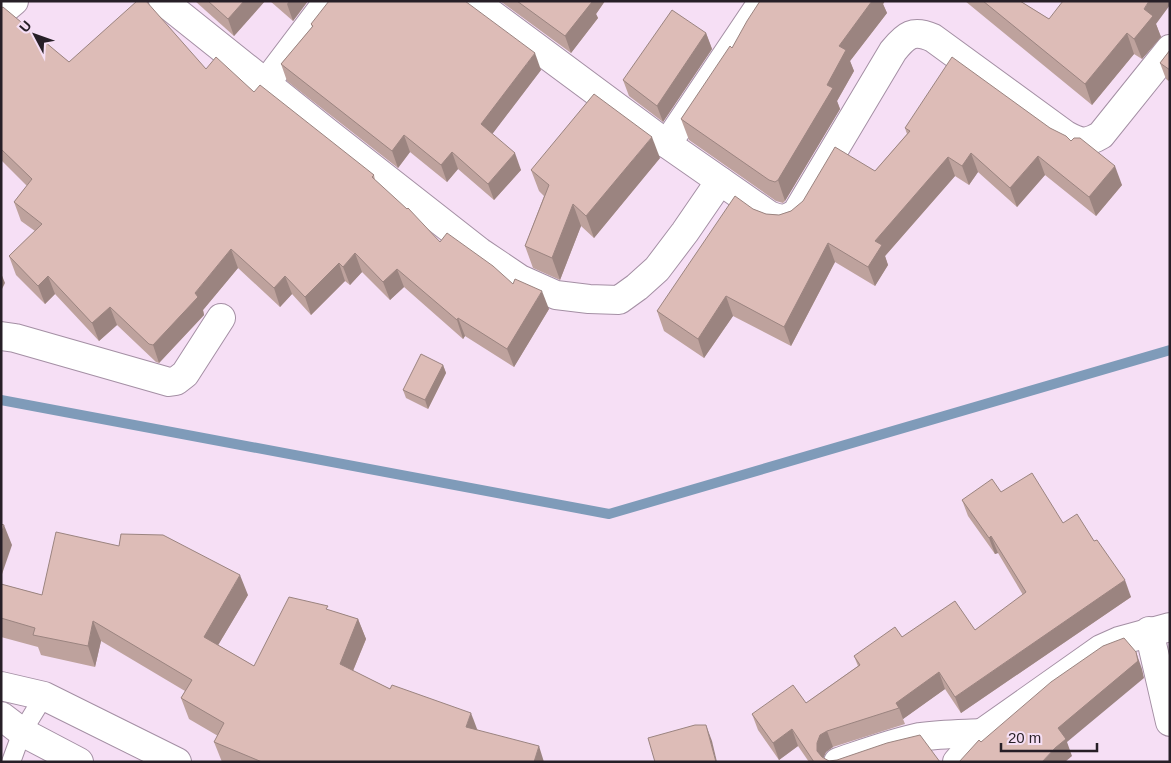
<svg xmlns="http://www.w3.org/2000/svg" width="1171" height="763" font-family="Arial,sans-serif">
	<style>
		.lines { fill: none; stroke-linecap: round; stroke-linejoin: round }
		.stream { stroke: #7f9bb9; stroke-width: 10 }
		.lane-casing { stroke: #a48fa4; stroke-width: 20 }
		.street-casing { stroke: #a48fa4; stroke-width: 30 }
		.primary-casing { stroke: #a48fa4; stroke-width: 30 }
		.lane { stroke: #fff; stroke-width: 18 }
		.street { stroke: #fff; stroke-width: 28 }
		.primary { stroke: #fff; stroke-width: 28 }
		.wall { fill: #bea29d }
		.shaded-wall { fill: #9b8480 }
		.building { fill: #ddbcb7; stroke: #9b8480 }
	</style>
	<rect width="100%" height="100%" fill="#f6dff5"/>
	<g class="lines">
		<!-- stream -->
		<path class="stream" d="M1,400L609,514L1170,350"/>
		<!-- lane casing -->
		<g class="lane-casing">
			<path id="lane" d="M11,762L22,732L44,696"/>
		</g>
		<!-- street casing -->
		<g class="street-casing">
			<g id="street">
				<path d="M163,1L328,133L480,252L520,279L556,295L589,299L619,300L637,287L657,269L685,232L720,181"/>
				<path d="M474,1L660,139L769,215C781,220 787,220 797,212L893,51C906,35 913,29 933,38L1066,135C1081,143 1086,144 1101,135L1170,49"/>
				<path d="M1,12L14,1"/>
				<path d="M266,83L328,1"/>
				<path d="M667,144L763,1"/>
				<path d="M1,336L15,338L169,382L176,381L185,374L221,318"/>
				<path d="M1149,631L1170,722"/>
				<path d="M838,762C865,753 892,743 920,737C940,734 961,734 982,733"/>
				<path d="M957,762L982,733L1101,649L1119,641L1170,627"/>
			</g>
		</g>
		<!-- primary casing -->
		<g class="primary-casing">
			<g id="primary">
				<path d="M1,686L44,696L177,762"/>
				<path d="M1,716L22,732L79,762"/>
			</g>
		</g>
		<!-- lane -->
		<use href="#lane" class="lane"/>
		<!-- street -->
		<use href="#street" class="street"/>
		<!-- primary -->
		<use href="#primary" class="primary"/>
	</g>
	<!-- wall -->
	<g class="wall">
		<path d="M195,1H265L234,36Z"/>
		<path d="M270,1H308L293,21Z"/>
		<path d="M500,1H605L596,14L598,18L571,53Z"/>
		<path d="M760,1H885L883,4L887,13L850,61L854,71L837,101L840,109L785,201L783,203L776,201L689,140L681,119L732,48Z"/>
		<path d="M965,1H1020L1049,19L1156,24L1161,37L1142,59L1134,54L1092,105Z"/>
		<path d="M1,8L69,62L206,69L254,92L374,175L375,180L440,242L513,284L549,309L514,367L465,336L463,339L404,287L390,300L362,272L350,285L345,281L311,315L292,294L280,307L238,268L203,310L204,315L159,363L156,362L117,325L99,341L55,294L45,304L16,275L9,256L35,231L21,221L14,202L27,186L1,160Z"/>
		<path d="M311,24L541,70L492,134L521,170L494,200L458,169L447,182L410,152L398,168L287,81L281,64L312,27Z"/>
		<path d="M706,33L712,49L663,122L629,96L623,80Z"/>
		<path d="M1170,50V82L1166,79L1160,63Z"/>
		<path d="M905,128H1050L1122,185L1096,216L1045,175L1017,207L978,172L969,185L955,176L885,256L888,265L875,286L835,262L791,346L733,316L704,358L664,331L657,311L753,209L766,214L779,215L791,211L875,171L907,134Z"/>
		<path d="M660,158L594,238L581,226L560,280L533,268L525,246L544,196L539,191L531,170Z"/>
		<path d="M443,365L446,373L428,409L406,398L403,390Z"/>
		<path d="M1001,492L1063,523L1094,541L1131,597L961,713L945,689L903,719L905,724L833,747L826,752L823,758L829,761L940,762H809L798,746L779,760L758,730L752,714L806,703L858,666L854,656L902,637L975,630L1023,595L998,553L995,554L968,516L962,500Z"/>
		<path d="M1,584L42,595H248L218,645L254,666L329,610L358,619L366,639L353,671L544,762H222L214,742L218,736L189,719L181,698L185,691L101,641L95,667L41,655L38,647L1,637Z"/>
	</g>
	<!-- shaded-wall -->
	<g class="shaded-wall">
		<path d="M244,1H265L234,36L228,19Z"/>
		<path d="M289,1H308L293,21L287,4Z"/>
		<path d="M590,1H605L596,14L598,18L571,53L565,36Z"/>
		<path d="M872,1H885L883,4L887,13L850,61L854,71L837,101L840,109L785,201L778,180L827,85L839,46Z"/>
		<path d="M1149,1H1170V5L1156,24L1161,37L1142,59L1134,39L1144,9Z"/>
		<path d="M706,33L712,49L663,122L657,106Z"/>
		<path d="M1127,33L1134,54L1092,105L1085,84Z"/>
		<path d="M535,53L541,70L487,141L481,124Z"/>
		<path d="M404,135L410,152L398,168L392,151Z"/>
		<path d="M652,137L660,158L594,238L586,216Z"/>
		<path d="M452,152L458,169L447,182L441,165Z"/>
		<path d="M515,153L521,170L494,200L488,184Z"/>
		<path d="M971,153L978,172L969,185L962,166Z"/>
		<path d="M1038,156L1045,175L1017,207L1010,188Z"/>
		<path d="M948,157L955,176L885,256L888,265L875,286L868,267L875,241Z"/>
		<path d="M1115,166L1122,185L1096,216L1089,197Z"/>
		<path d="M573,204L581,226L560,280L552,258Z"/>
		<path d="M828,243L835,262L791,346L784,327Z"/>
		<path d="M231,249L238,268L203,310L204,315L159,363L153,345Z"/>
		<path d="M355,253L362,272L350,285L343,267Z"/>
		<path d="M339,263L345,281L311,315L305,297Z"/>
		<path d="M397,269L404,287L390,300L383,282Z"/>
		<path d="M1,273L5,283L1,291Z"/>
		<path d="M48,276L55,294L45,304L38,286Z"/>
		<path d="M285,276L292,294L280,307L274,288Z"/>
		<path d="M542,291L549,309L514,367L507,349Z"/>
		<path d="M726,296L733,316L704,358L698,339Z"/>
		<path d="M110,307L117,325L99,341L92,323Z"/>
		<path d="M458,318L465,336L463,339L457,320Z"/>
		<path d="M443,365L446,373L428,409L425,400Z"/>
		<path d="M4,525L12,545L1,577V534Z"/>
		<path d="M991,536L998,553L995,554L989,538Z"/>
		<path d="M240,575L248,595L211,657L204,637Z"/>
		<path d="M1125,580L1131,597L961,713L955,697Z"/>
		<path d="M358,619L366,639L347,685L340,664Z"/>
		<path d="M93,621L101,641L95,667L88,646Z"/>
		<path d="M1136,652L1142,669L1144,678L1067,742L1072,756L1065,762H1042L1055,748L1058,728Z"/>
		<path d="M939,672L945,689L903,719L899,708L896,703Z"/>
		<path d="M471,713L479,734L466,727Z"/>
		<path d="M706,725L712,741L717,762H716Z"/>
		<path d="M792,729L798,746L779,760L773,743Z"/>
		<path d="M827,731L833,747L826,752L823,759L817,751V743L820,735Z"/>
		<path d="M539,746L544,762H534Z"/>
	</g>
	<!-- building -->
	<g class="building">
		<path d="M137,1H146L206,69L216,57L254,92L260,85L374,175L372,177L407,209L408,208L440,242L447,233L493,266L513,284L515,279L542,291L507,349L458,318L457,320L397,269L383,282L355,253L343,267L339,263L305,297L285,276L274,288L231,249L195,293L198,297L153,345L149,344L110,307L92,323L48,276L38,286L9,256L42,224L14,202L32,179L1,149V8L3,7L69,62Z"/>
		<path d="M208,1H244L228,19Z"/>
		<path d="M329,1H465L535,53L481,124L515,153L488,184L452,152L441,165L404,135L392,151L281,64L313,26L311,24Z"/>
		<path d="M517,1H591L592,2L565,36Z"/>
		<path d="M760,1H872L839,46L846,50L827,85L833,88L778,180L775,182L769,180L681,119L730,46L732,48L747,21Z"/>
		<path d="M983,1H1020L1049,19L1063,1H1149L1144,9L1153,16L1134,39L1127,33L1085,84Z"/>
		<path d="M672,10L706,33L657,106L623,80Z"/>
		<path d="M1170,50V70L1160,63Z"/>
		<path d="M952,57L1050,128L1066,136L1071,141L1074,138H1080L1115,166L1089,197L1038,156L1010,188L971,153L962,166L948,157L875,241L882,245L868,267L828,243L784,327L726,296L698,339L657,311L735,196L753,209L766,214L779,215L791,211L803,201L835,147L875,171L910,131L905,128Z"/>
		<path d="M594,94L652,137L586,216L573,204L552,258L525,246L549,185L531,170Z"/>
		<path d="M421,354L443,365L425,400L403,390Z"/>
		<path d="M1032,473L1063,523L1077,514L1094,541L1097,540L1125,580L955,697L939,672L896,703L899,708L827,731L820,735L817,743V751L822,757L829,761L837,760L887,743L920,735L940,762H814L792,729L773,743L752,714L793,685L806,703L860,665L854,656L895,627L902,637L955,601L975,630L1026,592L991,536L989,538L962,500L992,479L1001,492Z"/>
		<path d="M1,524L4,525L1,534Z"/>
		<path d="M56,532L119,546L121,534L163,535L240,575L204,637L254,666L289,597L328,606L326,609L358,619L340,664L390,689L392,685L471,713L466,727L539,746L534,762H262L214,742L224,723L181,698L192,680L93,621L88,646L33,635L35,628L1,618V584L42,595Z"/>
		<path d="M1124,638L1136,652L1138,661L1058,728L1066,739L1055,748L1042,762H959L979,740L981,742L1051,682L1103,646Z"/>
		<path d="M695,725H706L716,762H655L648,738Z"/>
	</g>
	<!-- border -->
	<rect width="1171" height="763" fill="none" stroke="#271f27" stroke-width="5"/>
	<!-- north arrow -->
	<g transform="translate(35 35) rotate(311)" stroke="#f6dff5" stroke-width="4" paint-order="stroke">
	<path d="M0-4L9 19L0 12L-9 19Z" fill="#271f27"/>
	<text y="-8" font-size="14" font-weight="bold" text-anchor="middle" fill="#271f27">U</text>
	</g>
	<!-- scale -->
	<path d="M1001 743v8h96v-8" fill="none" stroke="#271f27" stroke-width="2.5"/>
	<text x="1008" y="743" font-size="15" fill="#271f27" stroke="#f6dff5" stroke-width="4" paint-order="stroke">20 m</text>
</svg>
